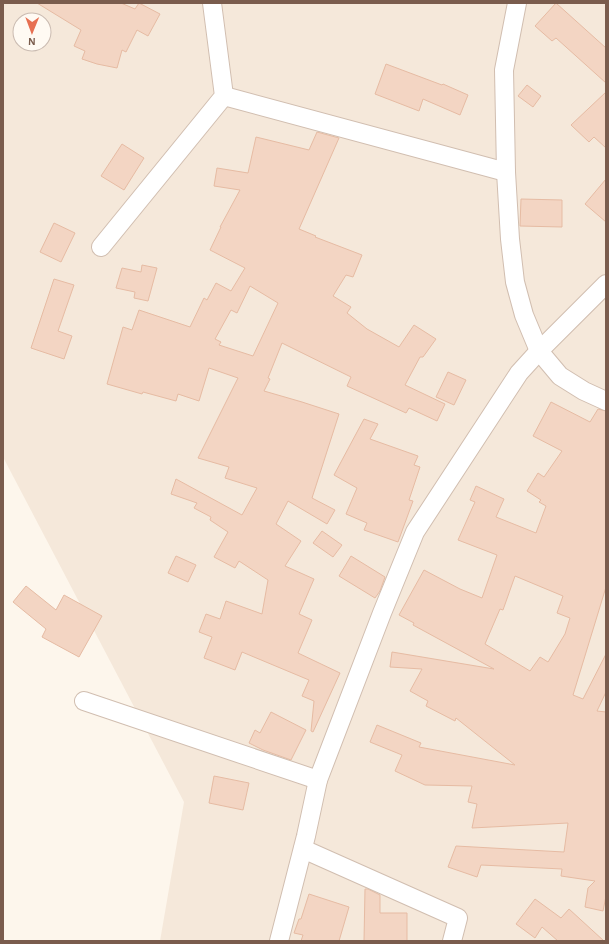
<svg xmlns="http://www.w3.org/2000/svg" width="609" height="944" font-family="'Alegreya Sans',sans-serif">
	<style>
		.residential { fill: #f5e8da; fill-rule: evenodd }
		.building { fill: #f3d5c3; stroke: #e6bba3; fill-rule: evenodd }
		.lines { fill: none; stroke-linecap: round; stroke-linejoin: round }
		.minor-casing { stroke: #d1beb0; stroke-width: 20 }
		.minor { stroke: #fff; stroke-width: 18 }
	</style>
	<rect width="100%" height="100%" fill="#fdf6ec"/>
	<!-- residential -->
	<path class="residential" d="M3,3H606V941H160L184,802L3,457ZM20,20H44V44H20Z"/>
	<!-- building -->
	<g class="building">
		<path d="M37,3H121L135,9L139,3L160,14L148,36L137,30L126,52L122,50L117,68L97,64L82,59L85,51L74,46L81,30Z"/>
		<path d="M556,3L606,48V83L556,38L552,41L535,26Z"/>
		<path d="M386,64L442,85L443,84L468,95L460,115L423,99L419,111L375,94Z"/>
		<path d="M527,85L541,96L533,107L518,96Z"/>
		<path d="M606,92V148L594,137L589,142L571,125Z"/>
		<path d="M317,132L339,138L299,229L316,236L315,237L362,255L353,277L346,275L333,296L351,307L347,313L367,329L399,347L414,325L436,339L423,357H420L405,385L445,404L437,421L409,408L406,413L347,386L351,377L282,343L268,378L270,379L264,391L302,402L339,414L312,498L335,510L327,524L288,501L276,524L301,541L285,566L314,579L299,614L312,620L298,653L340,673L313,732L311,731L314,701L302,696L309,680L242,652L235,670L204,658L212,637L199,632L206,614L220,619L226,601L262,614L268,580L239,561L235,568L214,557L228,532L210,520L211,517L194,508L197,503L171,494L176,479L242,515L257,488L225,478L229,467L198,458L238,378L209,368L199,401L178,394L176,401L143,392L142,394L107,384L123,327L132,330L139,310L190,327L204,298L207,300L216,283L231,291L245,268L210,250L221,227H220L240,190L214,186L217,168L248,173L256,137L309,150ZM250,286L278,303L253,356L219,345L221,342L215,339L231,310L237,313Z"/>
		<path d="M122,144L144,158L124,190L101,176Z"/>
		<path d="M606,179V222L585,204Z"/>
		<path d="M521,199L562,200V227L520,226Z"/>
		<path d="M54,223L75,233L61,262L40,252Z"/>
		<path d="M142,265L157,268L148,301L134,298L135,292L116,288L122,268L141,272Z"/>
		<path d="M54,279L74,285L58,331L72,336L64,359L31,348Z"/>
		<path d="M448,372L466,380L454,405L436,397Z"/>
		<path d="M551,402L590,422L598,409L606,411V587L573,695L583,699L606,654V692L597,711L606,712V896L603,911L585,907L588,888L595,881L561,876L562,869L481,865L477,877L448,867L456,846L564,852L568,823L472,828L477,804L468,802L472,786L425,785L395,771L402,755L370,742L377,725L421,743L419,747L515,765L456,718L455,721L426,706L428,701L410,691L422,669L390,667L392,652L494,669L413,625L414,623L399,615L424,570L460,589L482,598L497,555L458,540L475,502L470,500L476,486L504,499L496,517L536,533L546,506L539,502L541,500L527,491L538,473L544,477L562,451L533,436ZM515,576L563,596L557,613L570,618L565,634L548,662L540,657L530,671L485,644L500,609L503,610Z"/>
		<path d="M364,419L378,424L370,439L418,456L414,465L420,467L409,500L413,501L398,542L364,530L367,523L346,514L357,488L334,475Z"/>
		<path d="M322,531L342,545L333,557L313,543Z"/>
		<path d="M176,556L196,565L188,582L168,573Z"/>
		<path d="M351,556L385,577L380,591L375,598L339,576Z"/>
		<path d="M26,586L56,610L64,595L102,616L79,657L42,637L46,629L13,602Z"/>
		<path d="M271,712L306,730L291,760L263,750L249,743L255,730L260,733Z"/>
		<path d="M214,776L249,783L243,810L209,803Z"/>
		<path d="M365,889H368L380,895V913H407V941H364Z"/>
		<path d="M309,894L349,907L339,941H301L303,935L294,933L299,919H301Z"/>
		<path d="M535,899L561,918L569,909L604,941H558L542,927L535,938L516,924Z"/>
	</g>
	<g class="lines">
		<!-- minor casing -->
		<g class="minor-casing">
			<g id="minor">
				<path d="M517,3L504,70L506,172L510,239L515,282L524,315L539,351L560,376L584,391L606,401"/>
				<path d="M224,96L506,172"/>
				<path d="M101,247L224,96L212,3"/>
				<path d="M84,701L318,780"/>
				<path d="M303,849L458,918L452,941"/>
				<path d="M279,941L306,836L318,780L382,613L415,532L519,373L539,351L606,284"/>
			</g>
		</g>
		<!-- minor -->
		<use href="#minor" class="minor"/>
	</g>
	<!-- border -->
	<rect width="609" height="944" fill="none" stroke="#7a5c4d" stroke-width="8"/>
	<!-- north arrow -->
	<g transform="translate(32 32) rotate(181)"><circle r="19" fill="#fffaf3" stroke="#cabbb1"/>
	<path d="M0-3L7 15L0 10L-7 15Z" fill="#e76f51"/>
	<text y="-6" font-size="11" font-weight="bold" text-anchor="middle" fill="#7a5c4d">N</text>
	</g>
</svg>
